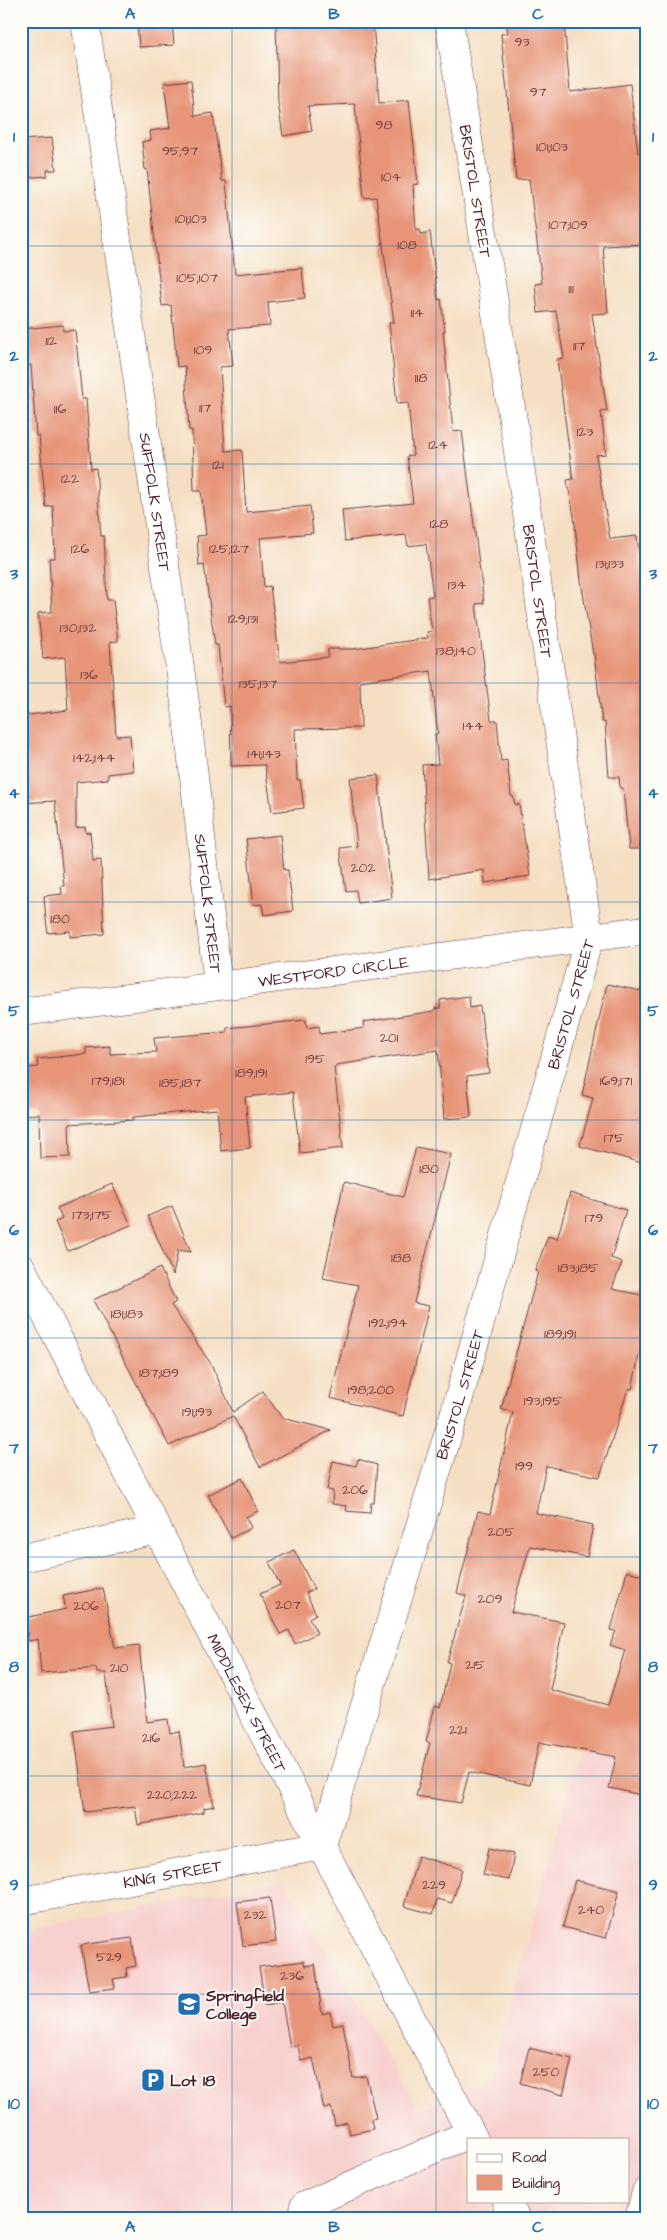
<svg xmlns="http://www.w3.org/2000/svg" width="667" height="2240" font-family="'Architects Daughter',sans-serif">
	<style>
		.built { fill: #f7d0ce; fill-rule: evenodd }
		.building { fill: #e79478 }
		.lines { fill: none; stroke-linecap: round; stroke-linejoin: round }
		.minor-casing { stroke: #643c42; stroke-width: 29 }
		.minor { stroke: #fff; stroke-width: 28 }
		.grid { fill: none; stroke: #1f6fb2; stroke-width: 1; stroke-opacity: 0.55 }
		.labels { text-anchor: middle; stroke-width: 4; stroke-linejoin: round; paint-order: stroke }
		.number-label { font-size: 14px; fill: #713c3e }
		.street-label { font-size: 16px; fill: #4a1f2b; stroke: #fdfcf7 }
		.poi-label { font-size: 16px; font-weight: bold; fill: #4a1f2b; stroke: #fdfcf7; text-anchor: start }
		.neatline { fill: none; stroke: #1f6fb2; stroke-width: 2 }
		.grid-label { font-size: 16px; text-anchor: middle; font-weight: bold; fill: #1f6fb2 }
	</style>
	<rect width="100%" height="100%" fill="#fdfcf7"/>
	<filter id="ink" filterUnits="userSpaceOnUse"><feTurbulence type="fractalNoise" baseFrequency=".02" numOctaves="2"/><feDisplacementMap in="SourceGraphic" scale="10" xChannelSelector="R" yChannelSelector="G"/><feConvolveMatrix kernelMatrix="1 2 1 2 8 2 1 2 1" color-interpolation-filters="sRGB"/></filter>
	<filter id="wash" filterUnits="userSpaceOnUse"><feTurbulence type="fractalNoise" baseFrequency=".0096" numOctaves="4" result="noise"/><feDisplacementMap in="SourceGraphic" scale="20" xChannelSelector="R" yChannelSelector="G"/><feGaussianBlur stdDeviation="1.12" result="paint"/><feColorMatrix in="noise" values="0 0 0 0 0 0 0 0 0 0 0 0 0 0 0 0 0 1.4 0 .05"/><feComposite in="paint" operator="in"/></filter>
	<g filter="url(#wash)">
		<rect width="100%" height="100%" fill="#f5dfc3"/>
		<!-- built -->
		<path class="built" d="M585,1730L646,1743V2219H21V1931L285,1881L419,2110L490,2077ZM468,2139H628V2201H468Z"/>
		<g id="blocks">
			<!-- building -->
			<g class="building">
				<path d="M137,21H172L174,45L139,47Z"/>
				<path d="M276,21H373L379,103L409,100L418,184L413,185L416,229H420L421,234L430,232L438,300L441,299L445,331H443L453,432L462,431L484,603L476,604L491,720H497L501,761L507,760L511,796H513L515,805L519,804L530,876L485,883L484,870L429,879L422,765L438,764L435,734H438L431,671L360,681L361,728L295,729L297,780H300L304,808L272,812L265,765L231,766L230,706L224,707L218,645H215L204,565L199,566L197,536L206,535L201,491H194L192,430H189L185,366L177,367L171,305L162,306L147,169L145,170L142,142L151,140L150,131L170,128L164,83L191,80L195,116L213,113L222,181H226L235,274L302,268L305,298L268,302L270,326L229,329L233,366L220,367L225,451L242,450L246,512L310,506L313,533L260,538L264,587L270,586L280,662L328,657V649H353L428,638L427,632L432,631L427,597L433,596L426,544L408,546L406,535L345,541L342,510L413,503L407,456L413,455L408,403L397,404L389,322H394L376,197L364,198L355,104L308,106L312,131L283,136L278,102Z"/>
				<path d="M506,21H564L570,92L630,84L638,153H643L646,244L603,246L608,313L592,314L607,411L601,412L606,454L596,455L610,539L637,536L646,612V849H629L623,788H620L619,777H609L605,722H602L594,654H593L581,581L574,516L567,480L573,479L557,359L564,358L556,311L538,313L535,284L542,283L529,179L516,180L501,34L508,33Z"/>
				<path d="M52,138L56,170H47V176L21,178V140Z"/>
				<path d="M63,325V331L75,330L82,399H86L91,469L96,468L101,536H104L107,600H113L118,641L110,642L116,736L130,735L133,771L108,774V779L76,782V828L85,827L86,833L90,832L93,861L101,860L104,934L70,937V931L48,933L46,920L44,896L62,894L61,886H64L55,801L21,803V716L68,710L65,657L43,659L38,613L52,612L49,558H55L53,506L46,507L39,436H36L31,365L21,366V329Z"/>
				<path d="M378,775L392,898L358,903L356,890L346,891L340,848L357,846L350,778Z"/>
				<path d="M280,835L284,870H288L293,911L264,915L262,904L254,905L246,839Z"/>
				<path d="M607,984L646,992V1164L580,1146L593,1098L582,1095Z"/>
				<path d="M469,996L470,1008L480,1006L489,1073L467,1076L471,1117L444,1119L438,1050L336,1065V1067H334L343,1148L300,1153L293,1092L245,1097L250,1148L221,1151L217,1109L133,1117V1120L69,1124L70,1157L40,1158L39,1114L21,1115V1069L38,1067L37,1059L86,1054V1048L110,1046V1054L156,1052L154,1038L227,1032V1028L306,1020L307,1028L319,1026L320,1034L364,1028L363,1022L434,1011V1009L440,1008V1000Z"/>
				<path d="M416,1147L451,1154L414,1303L429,1306L403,1416L330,1398L358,1285L323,1278L344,1182L403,1197Z"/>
				<path d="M112,1184L131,1225L68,1251L55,1222L62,1219L57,1208Z"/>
				<path d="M570,1193L626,1210L611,1258L622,1262L612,1289L646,1296V1322L632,1389H628L600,1477L546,1466L536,1513L593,1525L587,1557L530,1546L511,1612L564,1622L550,1690L608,1705L625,1650L610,1645L616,1631L611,1630L627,1571L646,1576V1796L609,1788L616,1757L539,1742L530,1785L469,1772L461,1803L416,1796L430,1743L426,1742L435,1706L440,1708L450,1663L447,1662L466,1596L457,1593L471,1538L478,1511L490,1514L513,1412L501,1409L538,1272L535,1271L548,1236L557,1239Z"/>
				<path d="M172,1206L191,1252L178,1250L173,1275L148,1216Z"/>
				<path d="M160,1268L176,1302L171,1305L211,1364L233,1412L263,1391L282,1418L331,1430L260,1467L233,1416L169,1446L93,1300Z"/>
				<path d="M358,1459L377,1465L374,1503H371L370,1513L346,1511L347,1506L332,1504L333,1491L327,1490L333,1461L356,1466Z"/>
				<path d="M242,1478L258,1511L246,1517L251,1528L231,1538L208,1495Z"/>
				<path d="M294,1550L314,1589L306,1593L316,1614L309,1618L317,1633L295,1644L289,1630L280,1634L260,1594L280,1585L269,1562Z"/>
				<path d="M103,1588L115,1648L139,1645L147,1722L168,1719L170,1733L179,1731L184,1767L206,1763L214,1806L204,1808V1812L138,1825L135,1806L85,1812L74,1731L112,1726L106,1673H97L96,1668L41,1673L38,1639L29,1641L24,1618L66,1609L63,1596Z"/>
				<path d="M489,1848L514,1854L509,1880L483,1875Z"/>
				<path d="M418,1856L462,1869L452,1903L437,1899L433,1914L404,1906Z"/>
				<path d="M575,1880L619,1891L606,1938L563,1927Z"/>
				<path d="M270,1898L276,1942L243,1946L237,1902Z"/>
				<path d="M132,1938L136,1966L126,1968L127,1977L113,1979L115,1988L89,1991L81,1945Z"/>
				<path d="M304,1961L305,1966L315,1964L322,2014L330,2012L333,2026L343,2024L353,2078L366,2076L376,2118L371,2119L373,2129L350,2134L347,2122L335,2125L331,2107L324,2109L313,2058L301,2061L298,2045L290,2047L282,2002L265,2005L259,1967Z"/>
				<path d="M529,2048L572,2059L563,2095L520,2083Z"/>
			</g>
		</g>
	</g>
	<g filter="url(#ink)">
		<use href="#blocks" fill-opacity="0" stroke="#643c42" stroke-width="1"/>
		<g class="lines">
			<!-- minor casing -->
			<g class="minor-casing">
				<g id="minor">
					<path id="s1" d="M85,21L187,716L218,985"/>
					<path id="s2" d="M21,1012L646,930"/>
					<path id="s3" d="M21,1267L474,2139"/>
					<path d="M21,1558L158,1530"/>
					<path id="s4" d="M322,1846L457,1405L589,938L517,445L449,21"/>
					<path id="s5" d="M21,1901L322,1846"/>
					<path d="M506,2201L516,2219"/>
					<path d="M304,2206L471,2133"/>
					<path d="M639,2219L646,2192"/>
				</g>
			</g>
			<!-- minor -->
			<use href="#minor" class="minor"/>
		</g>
	</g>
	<!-- grid -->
	<path class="grid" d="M232,21V2219M436,21V2219M21,246H646M21,464H646M21,683H646M21,902H646M21,1120H646M21,1338H646M21,1557H646M21,1776H646M21,1994H646"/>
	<!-- icons -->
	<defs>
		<g id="university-square" transform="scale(1.25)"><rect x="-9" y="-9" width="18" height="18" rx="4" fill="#1f6fb2" stroke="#fdfcf7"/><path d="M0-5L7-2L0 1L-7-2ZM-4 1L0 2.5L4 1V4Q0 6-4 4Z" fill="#fff"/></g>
		<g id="parking-square" transform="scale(1.25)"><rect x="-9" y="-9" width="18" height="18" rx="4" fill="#1f6fb2" stroke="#fdfcf7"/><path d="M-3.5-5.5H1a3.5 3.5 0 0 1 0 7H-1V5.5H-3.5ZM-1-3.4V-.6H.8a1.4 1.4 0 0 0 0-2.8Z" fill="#fff"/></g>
	</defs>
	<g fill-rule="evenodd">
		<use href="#university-square" x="189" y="2004"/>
		<use href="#parking-square" x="153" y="2080"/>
	</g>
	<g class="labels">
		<!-- number labels -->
		<g class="number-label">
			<text x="522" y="46">93</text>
			<text x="538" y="96">97</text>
			<text x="384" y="129">98</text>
			<text x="552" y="151">101;103</text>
			<text x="180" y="155">95;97</text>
			<text x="391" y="181">104</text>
			<text x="191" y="223">101;103</text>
			<text x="568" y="229">107;109</text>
			<text x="407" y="249">108</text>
			<text x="197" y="282">105;107</text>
			<text x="571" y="293">111</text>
			<text x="417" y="317">114</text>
			<text x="51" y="345">112</text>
			<text x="579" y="350">117</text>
			<text x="203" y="354">109</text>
			<text x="421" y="382">118</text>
			<text x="205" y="412">117</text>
			<text x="60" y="413">116</text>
			<text x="585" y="436">123</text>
			<text x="438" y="449">124</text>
			<text x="218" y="469">121</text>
			<text x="70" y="483">122</text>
			<text x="439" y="528">128</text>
			<text x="80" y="553">126</text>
			<text x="229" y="553">125;127</text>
			<text x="610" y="568">131;133</text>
			<text x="457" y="589">134</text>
			<text x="243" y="623">129;131</text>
			<text x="78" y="632">130;132</text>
			<text x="456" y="655">138;140</text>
			<text x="89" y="679">136</text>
			<text x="258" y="688">135;137</text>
			<text x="473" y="730">144</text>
			<text x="264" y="758">141;143</text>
			<text x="94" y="762">142;144</text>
			<text x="363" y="872">202</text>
			<text x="60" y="923">180</text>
			<text x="389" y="1042">201</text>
			<text x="315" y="1063">195</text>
			<text x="251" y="1077">189;191</text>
			<text x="108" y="1085">179;181</text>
			<text x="616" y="1085">169;171</text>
			<text x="180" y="1087">185;187</text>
			<text x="614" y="1142">175</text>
			<text x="429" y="1173">180</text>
			<text x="92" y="1219">173;175</text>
			<text x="594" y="1222">179</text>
			<text x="401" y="1262">188</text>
			<text x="578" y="1272">183;185</text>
			<text x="127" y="1318">181;183</text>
			<text x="388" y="1327">192;194</text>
			<text x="560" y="1338">189;191</text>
			<text x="159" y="1377">187;189</text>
			<text x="371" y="1394">198;200</text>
			<text x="543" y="1405">193;195</text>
			<text x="197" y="1416">191;193</text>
			<text x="524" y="1470">199</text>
			<text x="355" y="1494">206</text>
			<text x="501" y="1536">205</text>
			<text x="490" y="1603">209</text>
			<text x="288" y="1609">207</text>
			<text x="86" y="1610">206</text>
			<text x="475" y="1669">215</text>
			<text x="119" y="1672">210</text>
			<text x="458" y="1734">221</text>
			<text x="151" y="1742">216</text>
			<text x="172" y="1799">220;222</text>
			<text x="434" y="1889">229</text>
			<text x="591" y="1914">240</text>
			<text x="255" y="1919">232</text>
			<text x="109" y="1961">529</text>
			<text x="292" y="1980">236</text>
			<text x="546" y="2076">250</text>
		</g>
		<!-- street labels -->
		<g class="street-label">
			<text transform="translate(476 191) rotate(81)" y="6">BRISTOL STREET</text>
			<text dy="6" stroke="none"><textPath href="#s1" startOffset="486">SUFFOLK STREET</textPath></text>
			<text transform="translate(538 591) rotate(82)" y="6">BRISTOL STREET</text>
			<text dy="6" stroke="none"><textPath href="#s1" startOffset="891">SUFFOLK STREET</textPath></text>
			<text dy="6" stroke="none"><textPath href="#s2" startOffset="315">WESTFORD CIRCLE</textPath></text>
			<text dy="6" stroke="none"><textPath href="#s4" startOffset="878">BRISTOL STREET</textPath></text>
			<text dy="6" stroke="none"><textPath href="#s4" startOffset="472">BRISTOL STREET</textPath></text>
			<text dy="6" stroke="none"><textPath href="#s3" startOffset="491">MIDDLESEX STREET</textPath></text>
			<text dy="6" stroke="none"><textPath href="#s5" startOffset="154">KING STREET</textPath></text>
		</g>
		<!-- poi labels -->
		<g class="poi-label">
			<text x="206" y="2001">Springfield<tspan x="206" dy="18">College</tspan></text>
			<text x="170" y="2086">Lot 18</text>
		</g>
	</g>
	<!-- margin -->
	<rect width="667" height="2240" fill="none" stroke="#fdfcf7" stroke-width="55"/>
	<!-- legend -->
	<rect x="467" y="2138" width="162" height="65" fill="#fdfcf7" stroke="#b5a4a5"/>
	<rect x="477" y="2154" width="25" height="8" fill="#ffffff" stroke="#b5a4a5"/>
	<text x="512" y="2162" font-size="15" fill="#4a1f2b">Road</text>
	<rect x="477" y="2175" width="25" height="15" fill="#e79478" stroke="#b5a4a5"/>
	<text x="512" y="2188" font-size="15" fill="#4a1f2b">Building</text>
	<rect x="28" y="28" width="612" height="2184" class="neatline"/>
	<g class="grid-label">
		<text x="130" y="19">A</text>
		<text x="334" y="19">B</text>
		<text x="538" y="19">C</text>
		<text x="14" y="142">1</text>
		<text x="653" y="142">1</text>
		<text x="14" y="361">2</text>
		<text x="653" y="361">2</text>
		<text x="14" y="579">3</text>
		<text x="653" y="579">3</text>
		<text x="14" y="798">4</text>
		<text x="653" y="798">4</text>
		<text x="14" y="1016">5</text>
		<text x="653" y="1016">5</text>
		<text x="14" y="1235">6</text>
		<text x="653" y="1235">6</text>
		<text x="14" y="1453">7</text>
		<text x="653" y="1453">7</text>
		<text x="14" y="1672">8</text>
		<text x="653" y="1672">8</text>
		<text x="14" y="1890">9</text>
		<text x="653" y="1890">9</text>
		<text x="14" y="2109">10</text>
		<text x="653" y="2109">10</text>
		<text x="130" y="2232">A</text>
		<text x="334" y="2232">B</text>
		<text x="538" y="2232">C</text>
	</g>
</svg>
